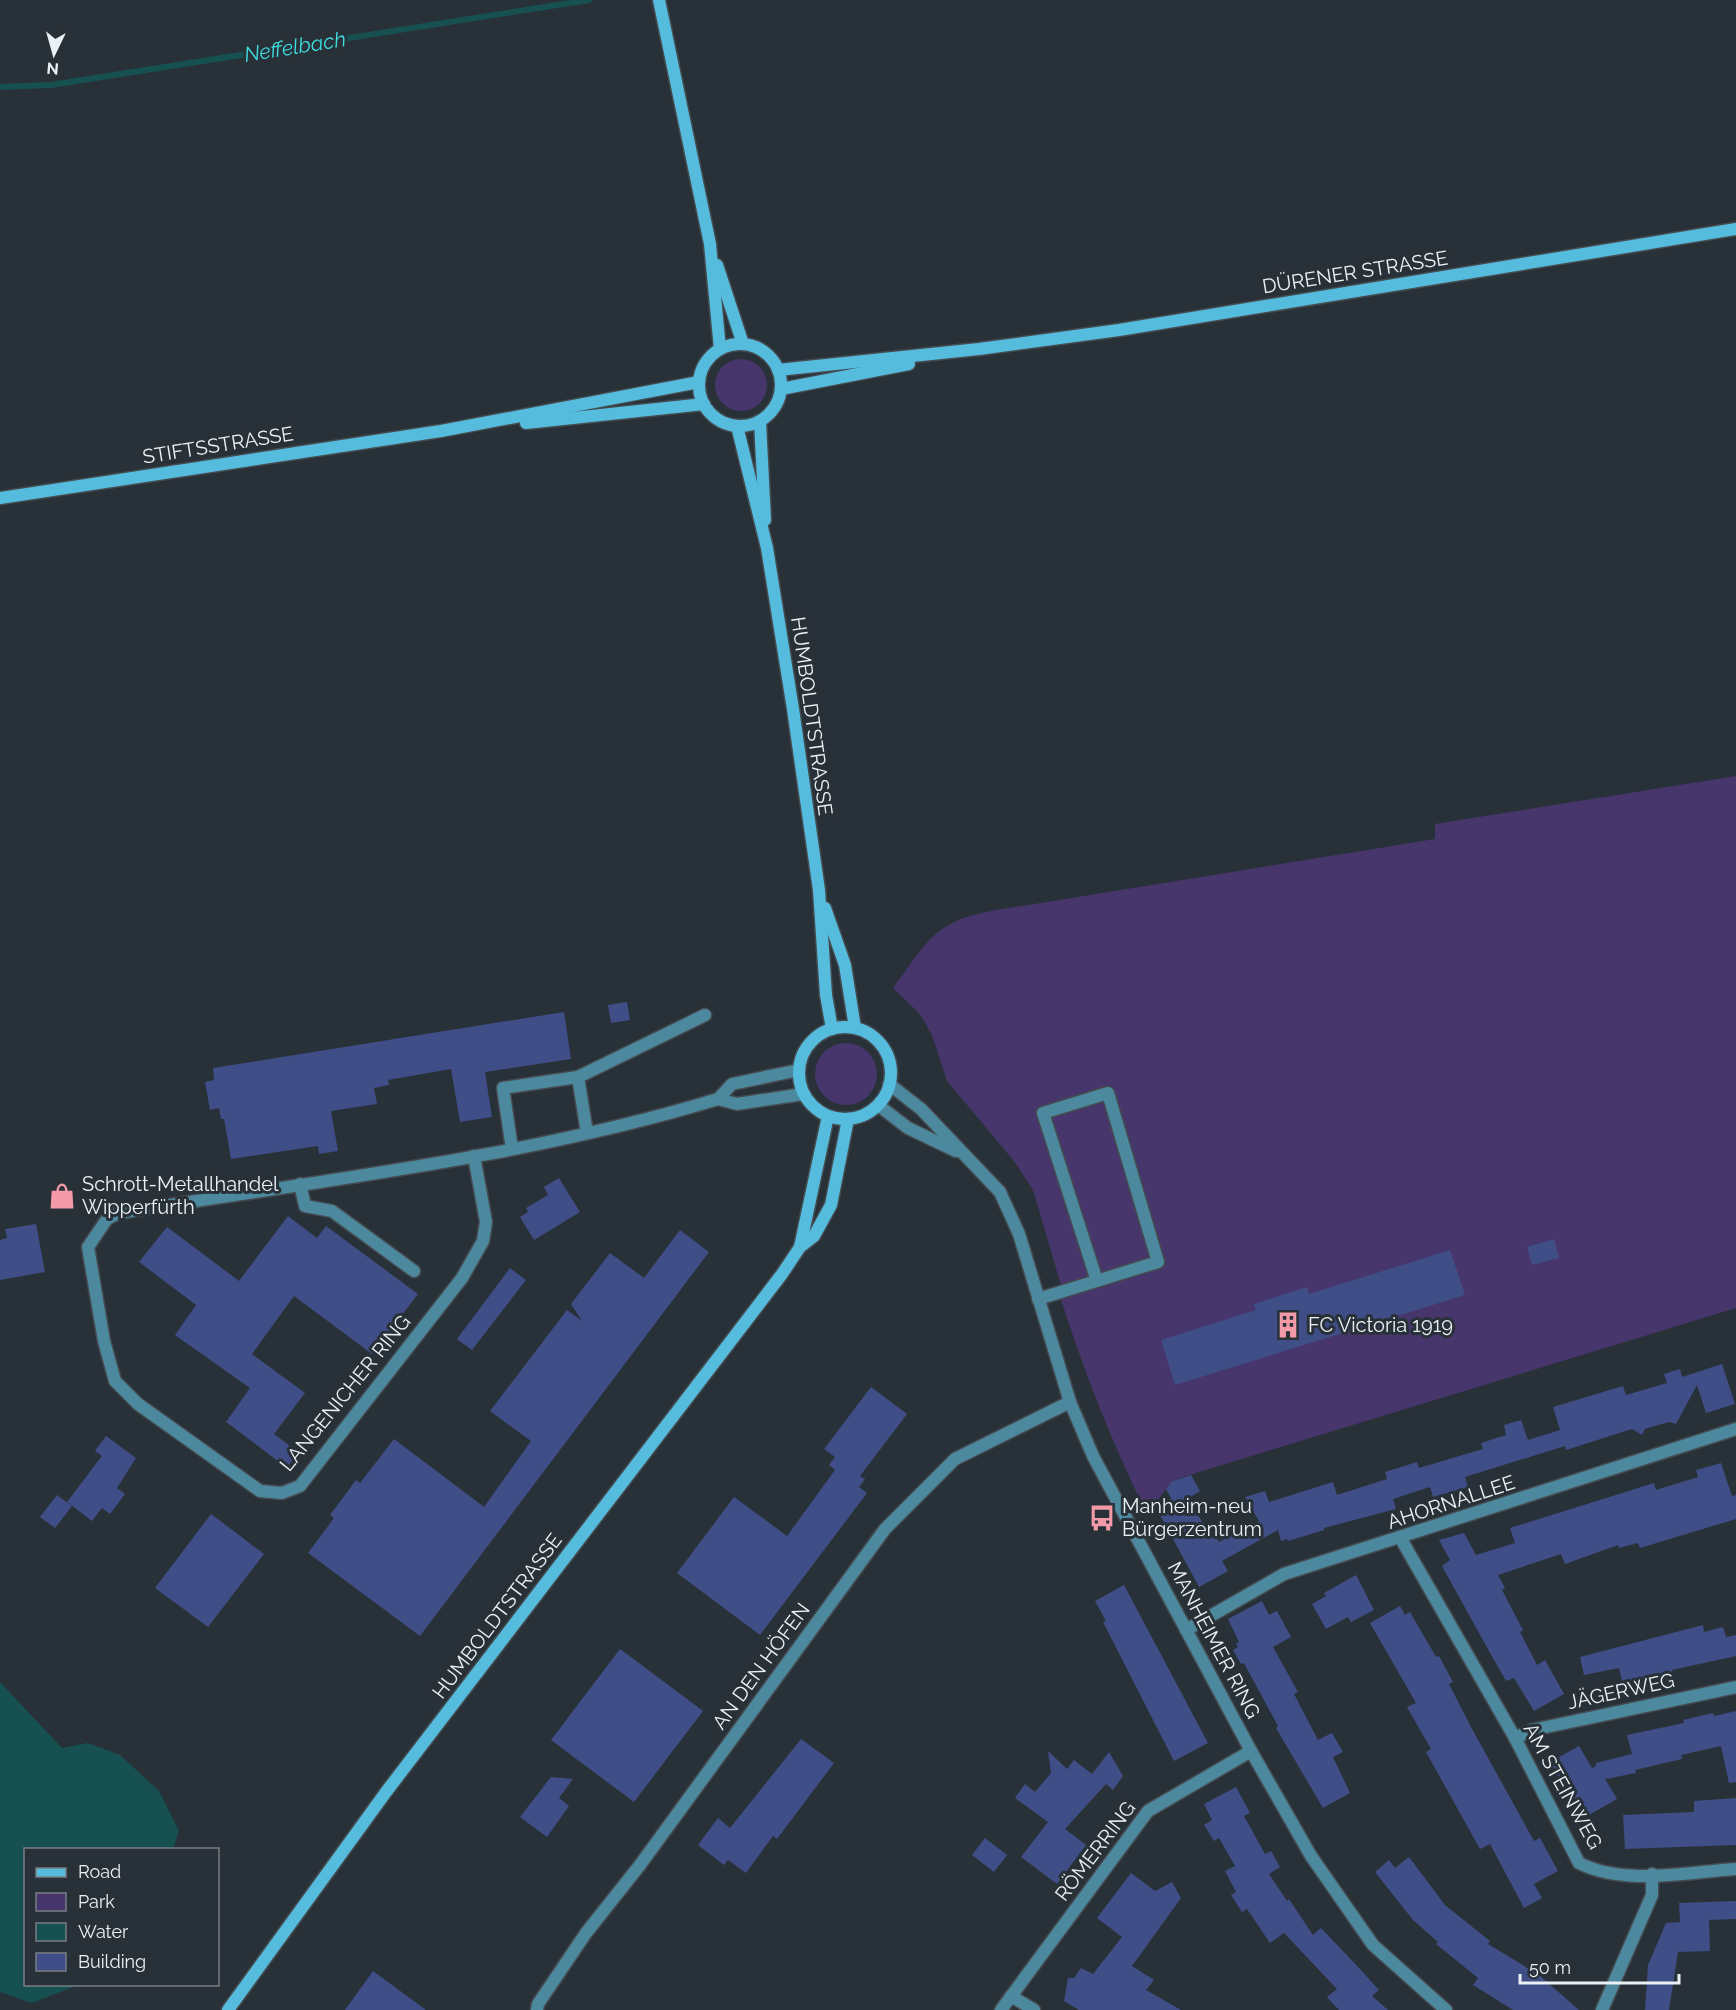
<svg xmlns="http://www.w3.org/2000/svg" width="1736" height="2010" font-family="Raleway,sans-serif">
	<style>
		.green { fill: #46366c }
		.water { fill: #175051 }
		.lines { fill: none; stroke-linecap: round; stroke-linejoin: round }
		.stream { stroke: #175051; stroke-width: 6 }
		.building { fill: #404e87 }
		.lane-casing { stroke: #444c52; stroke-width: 15 }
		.street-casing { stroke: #444c52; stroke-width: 15 }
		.secondary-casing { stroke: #444c52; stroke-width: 15 }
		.lane { stroke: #4d899e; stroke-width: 12 }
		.street { stroke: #4d899e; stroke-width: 12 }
		.secondary { stroke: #55bcdd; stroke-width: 12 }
		.labels { text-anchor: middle; stroke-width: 6; stroke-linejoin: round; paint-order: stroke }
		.street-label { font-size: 20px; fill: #ebf0f5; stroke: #293138 }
		.poi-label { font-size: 20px; fill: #ebf0f5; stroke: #293138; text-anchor: start }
		.water-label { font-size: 21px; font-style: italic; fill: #3edbdf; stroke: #293138 }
	</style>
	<rect width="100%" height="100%" fill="#293138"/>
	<!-- green -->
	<g class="green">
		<circle cx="741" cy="385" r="26"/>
		<path d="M1736,776V1308L1173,1480L1147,1514C1111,1441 1082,1367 1058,1290L1061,1285L1033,1190L1014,1161L947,1081L932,1035L920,1014L893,988C927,943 933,922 991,911L1435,839V824Z"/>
		<circle cx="846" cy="1074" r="31"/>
	</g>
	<!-- water -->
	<path class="water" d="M0,1682L62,1748L88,1743L120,1755L159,1791L179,1831L173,1849L26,1850V1984L78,1985L32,2003L0,1992Z"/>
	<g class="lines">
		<!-- stream -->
		<path class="stream" d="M0,87L51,85L589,0"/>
	</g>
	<!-- building -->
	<g class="building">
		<path d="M627,1002L630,1020L611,1023L608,1005Z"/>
		<path d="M564,1012L571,1059L485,1072L492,1117L460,1122L451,1069L388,1080L389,1085L374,1088L377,1104L331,1111L338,1151L319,1154L318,1146L231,1159L224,1119H221L219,1108L210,1110L205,1082L214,1080L213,1068Z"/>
		<path d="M559,1178L580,1212L534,1240L520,1217L528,1212L526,1208L548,1195L544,1187Z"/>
		<path d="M288,1216L317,1238L326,1226L418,1294L372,1354L294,1296L252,1354L305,1393L274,1434L298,1452L287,1468L226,1422L250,1388L175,1335L196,1305L139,1262L167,1227L239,1281Z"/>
		<path d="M36,1224L45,1272L0,1280V1240L7,1238L5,1229Z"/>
		<path d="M680,1230L709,1252L420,1636L308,1553L334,1518L330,1515L356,1480L360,1483L394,1439L484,1507L531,1441L490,1411L567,1310L582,1321L571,1304L610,1253L644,1278Z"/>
		<path d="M1554,1239L1559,1258L1532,1265L1527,1247Z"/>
		<path d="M1450,1250L1465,1295L1175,1385L1161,1340L1256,1310L1254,1304L1307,1287L1309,1294Z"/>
		<path d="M510,1268L526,1280L472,1350L457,1339Z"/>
		<path d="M1722,1364L1735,1404L1706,1413L1697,1385L1676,1424L1670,1422L1658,1425L1645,1429L1642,1435L1632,1429L1566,1450L1565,1446L1465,1477L1468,1487L1433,1497L1430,1487L1393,1499L1396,1509L1324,1528V1530L1288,1541L1287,1539L1281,1541L1278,1530L1222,1561L1228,1571L1199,1587L1160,1515L1175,1506L1166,1489L1172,1481L1191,1475L1200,1491L1189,1498L1208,1533L1212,1531L1219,1542L1259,1521L1245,1497L1265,1491L1269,1502L1333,1482L1337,1495L1387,1479L1385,1472L1417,1462L1419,1468L1483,1449L1481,1443L1506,1435L1504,1425L1521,1420L1528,1440L1560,1430L1553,1407L1623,1386L1626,1395L1667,1383L1664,1374L1680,1369L1682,1377Z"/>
		<path d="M871,1387L907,1414L860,1476L865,1479L859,1487L867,1493L760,1635L677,1573L734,1497L787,1536L835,1470L829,1465L835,1457L824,1449Z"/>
		<path d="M106,1436L136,1458L117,1488L125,1494L110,1514L102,1508L92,1521L67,1502L102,1456L95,1451Z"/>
		<path d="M1721,1463L1732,1496L1736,1495V1519L1640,1548L1638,1543L1619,1548L1618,1545L1565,1564L1561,1554L1498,1575L1505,1588L1502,1590L1523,1630L1520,1632L1537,1665L1545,1660L1564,1694L1534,1711L1514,1678L1506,1681L1484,1642L1442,1566L1450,1560L1439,1540L1464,1533L1476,1555L1515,1543L1510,1528L1654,1483L1656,1490L1698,1477L1696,1470Z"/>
		<path d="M57,1495L72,1506L55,1528L40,1517Z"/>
		<path d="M211,1514L264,1554L208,1627L155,1588Z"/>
		<path d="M1356,1575L1374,1610L1351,1622L1348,1617L1326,1629L1312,1604L1326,1596L1324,1593Z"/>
		<path d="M1124,1585L1208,1743L1174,1761L1103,1622L1106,1621L1095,1601Z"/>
		<path d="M1262,1601L1269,1615L1277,1611L1291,1637L1273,1647L1298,1692L1294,1694L1318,1740L1332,1733L1343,1752L1333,1757L1350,1793L1323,1808L1276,1728L1278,1726L1244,1663L1241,1664L1233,1650L1238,1647L1236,1644L1239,1642L1228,1619Z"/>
		<path d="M1400,1606L1405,1615L1410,1612L1436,1657L1439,1656L1453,1682L1449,1684L1471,1727L1534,1841L1540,1838L1558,1871L1534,1884L1542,1898L1524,1908L1490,1844L1480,1849L1426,1752L1431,1749L1407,1707L1416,1703L1370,1623Z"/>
		<path d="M1703,1625L1704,1632L1723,1627L1726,1637L1736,1635V1656L1672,1670L1674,1677L1652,1682L1651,1678L1623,1685L1619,1668L1584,1675L1580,1657Z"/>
		<path d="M620,1649L703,1711L634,1802L551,1740Z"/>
		<path d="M1736,1711V1782L1729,1783L1721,1746L1681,1755L1682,1759L1635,1770L1636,1773L1606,1779L1604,1777L1617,1799L1582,1819L1550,1762L1579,1746L1592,1768L1596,1766V1763L1632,1754L1627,1735L1684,1723L1683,1720L1713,1713L1714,1716Z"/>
		<path d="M801,1739L834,1763L777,1839L773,1836L746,1873L728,1860L724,1865L698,1845L718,1818L730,1828Z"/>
		<path d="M1048,1751L1067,1769L1074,1760L1092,1774L1109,1752L1123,1776L1113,1790L1106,1784L1065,1829L1086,1845L1057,1884L1021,1857L1048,1822L1015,1798L1025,1784L1035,1792L1051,1773Z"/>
		<path d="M551,1777L573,1779L559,1798L569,1806L547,1837L520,1817Z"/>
		<path d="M1236,1787L1250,1813L1244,1816L1265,1854L1271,1851L1280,1867L1269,1874L1287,1901L1289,1899L1313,1935L1321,1928L1358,1967L1379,1990L1372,1996L1388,2010H1339L1327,1997L1337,1989L1284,1933L1270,1943L1247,1909L1242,1912L1231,1895L1236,1892L1225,1871L1235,1866L1219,1838L1214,1841L1204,1825L1212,1820L1204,1804Z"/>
		<path d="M1736,1798V1845L1625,1849L1623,1815L1694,1812V1801Z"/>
		<path d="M985,1838L1007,1855L994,1872L972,1855Z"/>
		<path d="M1409,1857L1445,1905L1490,1941L1488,1944L1539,1975L1579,2010H1513L1473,1985L1478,1978L1436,1944L1438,1942L1413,1920L1375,1872L1389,1860L1395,1868Z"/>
		<path d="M1131,1873L1155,1891L1172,1882L1181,1898L1132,1966L1154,1980L1146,1990L1181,2010H1079L1064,2001L1068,1978H1074L1081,1968L1093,1974L1122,1937L1097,1918Z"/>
		<path d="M1736,1901V1919L1709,1920L1710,1951L1678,1952L1669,2010H1645L1648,1965L1666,1923L1680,1922L1679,1903Z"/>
		<path d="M373,1971L426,2010H345Z"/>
	</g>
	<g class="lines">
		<!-- lane casing -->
		<g class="lane-casing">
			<g id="lane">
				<path d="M578,1077L705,1015"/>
				<path d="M512,1149L503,1088L578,1077L587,1133"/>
				<path d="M300,1184L305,1206L332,1211L414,1271"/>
				<path d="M1038,1299L1158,1262L1108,1093L1043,1113L1097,1281"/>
			</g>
		</g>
		<!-- street casing -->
		<g class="street-casing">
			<g id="street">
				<path d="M889,1084L921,1109L1000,1192L1019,1234L1070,1402L1093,1456L1251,1751L1311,1856L1373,1945L1446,2010"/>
				<path d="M718,1099L737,1104L803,1094"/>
				<path d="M878,1105L908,1128L956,1151"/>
				<path d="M474,1156L486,1222L483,1241L462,1278L300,1486L282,1493L260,1491L138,1404L115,1381L104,1341L88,1247L107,1219L118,1213C318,1181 524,1158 718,1099L732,1084L799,1070"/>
				<path d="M1401,1539L1515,1738L1579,1863C1624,1886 1687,1872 1736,1869"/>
				<path d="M1186,1630L1284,1574L1736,1429"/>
				<path d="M1515,1738L1532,1730L1736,1687"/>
				<path d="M1011,1996L1034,2010"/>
				<path d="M537,2010L538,2004L586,1933L640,1865L885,1529L955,1459L1070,1402"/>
				<path d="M1001,2010L1148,1811L1251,1751"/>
				<path d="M1602,2010L1652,1895V1874"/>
			</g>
		</g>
		<!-- secondary casing -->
		<g class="secondary-casing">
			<g id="secondary">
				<path d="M659,0L710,244L720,349"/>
				<path d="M717,265L743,344"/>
				<circle cx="740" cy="385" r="41"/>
				<path d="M778,370L979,349L1119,330L1736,229"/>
				<path d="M781,389L909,364"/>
				<path d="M760,421L765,520"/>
				<path d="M526,423L704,404"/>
				<path d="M737,426L767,548L793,709L819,890L826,995L832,1029"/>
				<path d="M0,498L441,431L699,382"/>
				<path d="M825,908L845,965L855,1028"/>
				<circle cx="845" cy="1073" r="46"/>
				<path d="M800,1247L828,1116"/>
				<path d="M228,2010L386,1792L782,1274L800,1247L814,1236L831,1205L848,1119"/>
			</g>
		</g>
		<!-- lane -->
		<use href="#lane" class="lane"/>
		<!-- street -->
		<use href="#street" class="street"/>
		<!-- secondary -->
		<use href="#secondary" class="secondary"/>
	</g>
	<!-- icons -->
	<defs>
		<g id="shop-bare" transform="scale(2.07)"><path d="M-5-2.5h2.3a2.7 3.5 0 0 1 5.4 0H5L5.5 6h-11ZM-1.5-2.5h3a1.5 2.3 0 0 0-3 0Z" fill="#f39aa9" stroke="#293138" stroke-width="2.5" paint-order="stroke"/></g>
		<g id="building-bare" transform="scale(2.07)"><path d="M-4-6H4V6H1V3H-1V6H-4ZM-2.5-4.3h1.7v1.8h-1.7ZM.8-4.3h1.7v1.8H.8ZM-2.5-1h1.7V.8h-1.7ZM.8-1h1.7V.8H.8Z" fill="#f39aa9" stroke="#293138" stroke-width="2.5" paint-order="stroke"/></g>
		<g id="bus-bare" transform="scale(2.07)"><path d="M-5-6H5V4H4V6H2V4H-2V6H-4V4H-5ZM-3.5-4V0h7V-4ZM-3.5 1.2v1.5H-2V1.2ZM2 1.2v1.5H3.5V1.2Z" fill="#f39aa9" stroke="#293138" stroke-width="2.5" paint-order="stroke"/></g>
	</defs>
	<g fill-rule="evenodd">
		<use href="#shop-bare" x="62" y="1196"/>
		<use href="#building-bare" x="1288" y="1325"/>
		<use href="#bus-bare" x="1102" y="1518"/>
	</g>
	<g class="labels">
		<!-- street labels -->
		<g class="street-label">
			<text transform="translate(1355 272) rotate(-9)" y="7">DÜRENER STRASSE</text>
			<text transform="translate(218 445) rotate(-9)" y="7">STIFTSSTRASSE</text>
			<text transform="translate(812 716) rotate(82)" y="7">HUMBOLDTSTRASSE</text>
			<text transform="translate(345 1393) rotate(-51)" y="7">LANGENICHER RING</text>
			<text transform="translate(1451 1502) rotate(-18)" y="7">AHORNALLEE</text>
			<text transform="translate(497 1616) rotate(-53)" y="7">HUMBOLDTSTRASSE</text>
			<text transform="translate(1214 1640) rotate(62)" y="7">MANHEIMER RING</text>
			<text transform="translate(761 1666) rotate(-54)" y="7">AN DEN HÖFEN</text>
			<text transform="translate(1621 1691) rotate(-12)" y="7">JÄGERWEG</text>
			<text transform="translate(1563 1786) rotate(61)" y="7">AM STEINWEG</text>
			<text transform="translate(1095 1851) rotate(-53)" y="7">RÖMERRING</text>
		</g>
		<!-- poi labels -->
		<g class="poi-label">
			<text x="82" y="1191">Schrott-Metallhandel<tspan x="82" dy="23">Wipperfürth</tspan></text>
			<text x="1308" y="1332">FC Victoria 1919</text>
			<text x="1122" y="1513">Manheim-neu<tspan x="1122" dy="23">Bürgerzentrum</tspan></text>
		</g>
		<!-- water labels -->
		<g class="water-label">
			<text transform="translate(295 47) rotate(-9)" y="7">Neffelbach</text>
		</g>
	</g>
	<!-- legend -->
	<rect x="24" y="1848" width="195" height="138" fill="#293138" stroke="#777d84" stroke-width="1.5"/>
	<rect x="36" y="1868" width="30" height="9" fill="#55bcdd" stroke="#777d84" stroke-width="1.5"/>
	<text x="78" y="1878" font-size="18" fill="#ebf0f5">Road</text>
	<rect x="36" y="1893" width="30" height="18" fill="#46366c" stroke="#777d84" stroke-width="1.5"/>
	<text x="78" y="1908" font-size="18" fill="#ebf0f5">Park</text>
	<rect x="36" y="1923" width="30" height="18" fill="#175051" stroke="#777d84" stroke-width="1.5"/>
	<text x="78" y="1938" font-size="18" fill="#ebf0f5">Water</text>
	<rect x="36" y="1953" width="30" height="18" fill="#404e87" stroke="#777d84" stroke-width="1.5"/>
	<text x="78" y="1968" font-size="18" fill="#ebf0f5">Building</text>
	<!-- north arrow -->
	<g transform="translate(54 54) rotate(185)" stroke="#293138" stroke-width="4.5" paint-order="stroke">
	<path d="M0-4.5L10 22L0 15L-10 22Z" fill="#ebf0f5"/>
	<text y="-9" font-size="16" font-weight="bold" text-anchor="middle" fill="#ebf0f5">N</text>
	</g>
	<!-- scale -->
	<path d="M1520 1974v9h159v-9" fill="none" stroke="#ebf0f5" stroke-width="3"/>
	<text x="1529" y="1974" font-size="18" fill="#ebf0f5" stroke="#293138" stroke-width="4.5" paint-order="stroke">50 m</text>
</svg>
